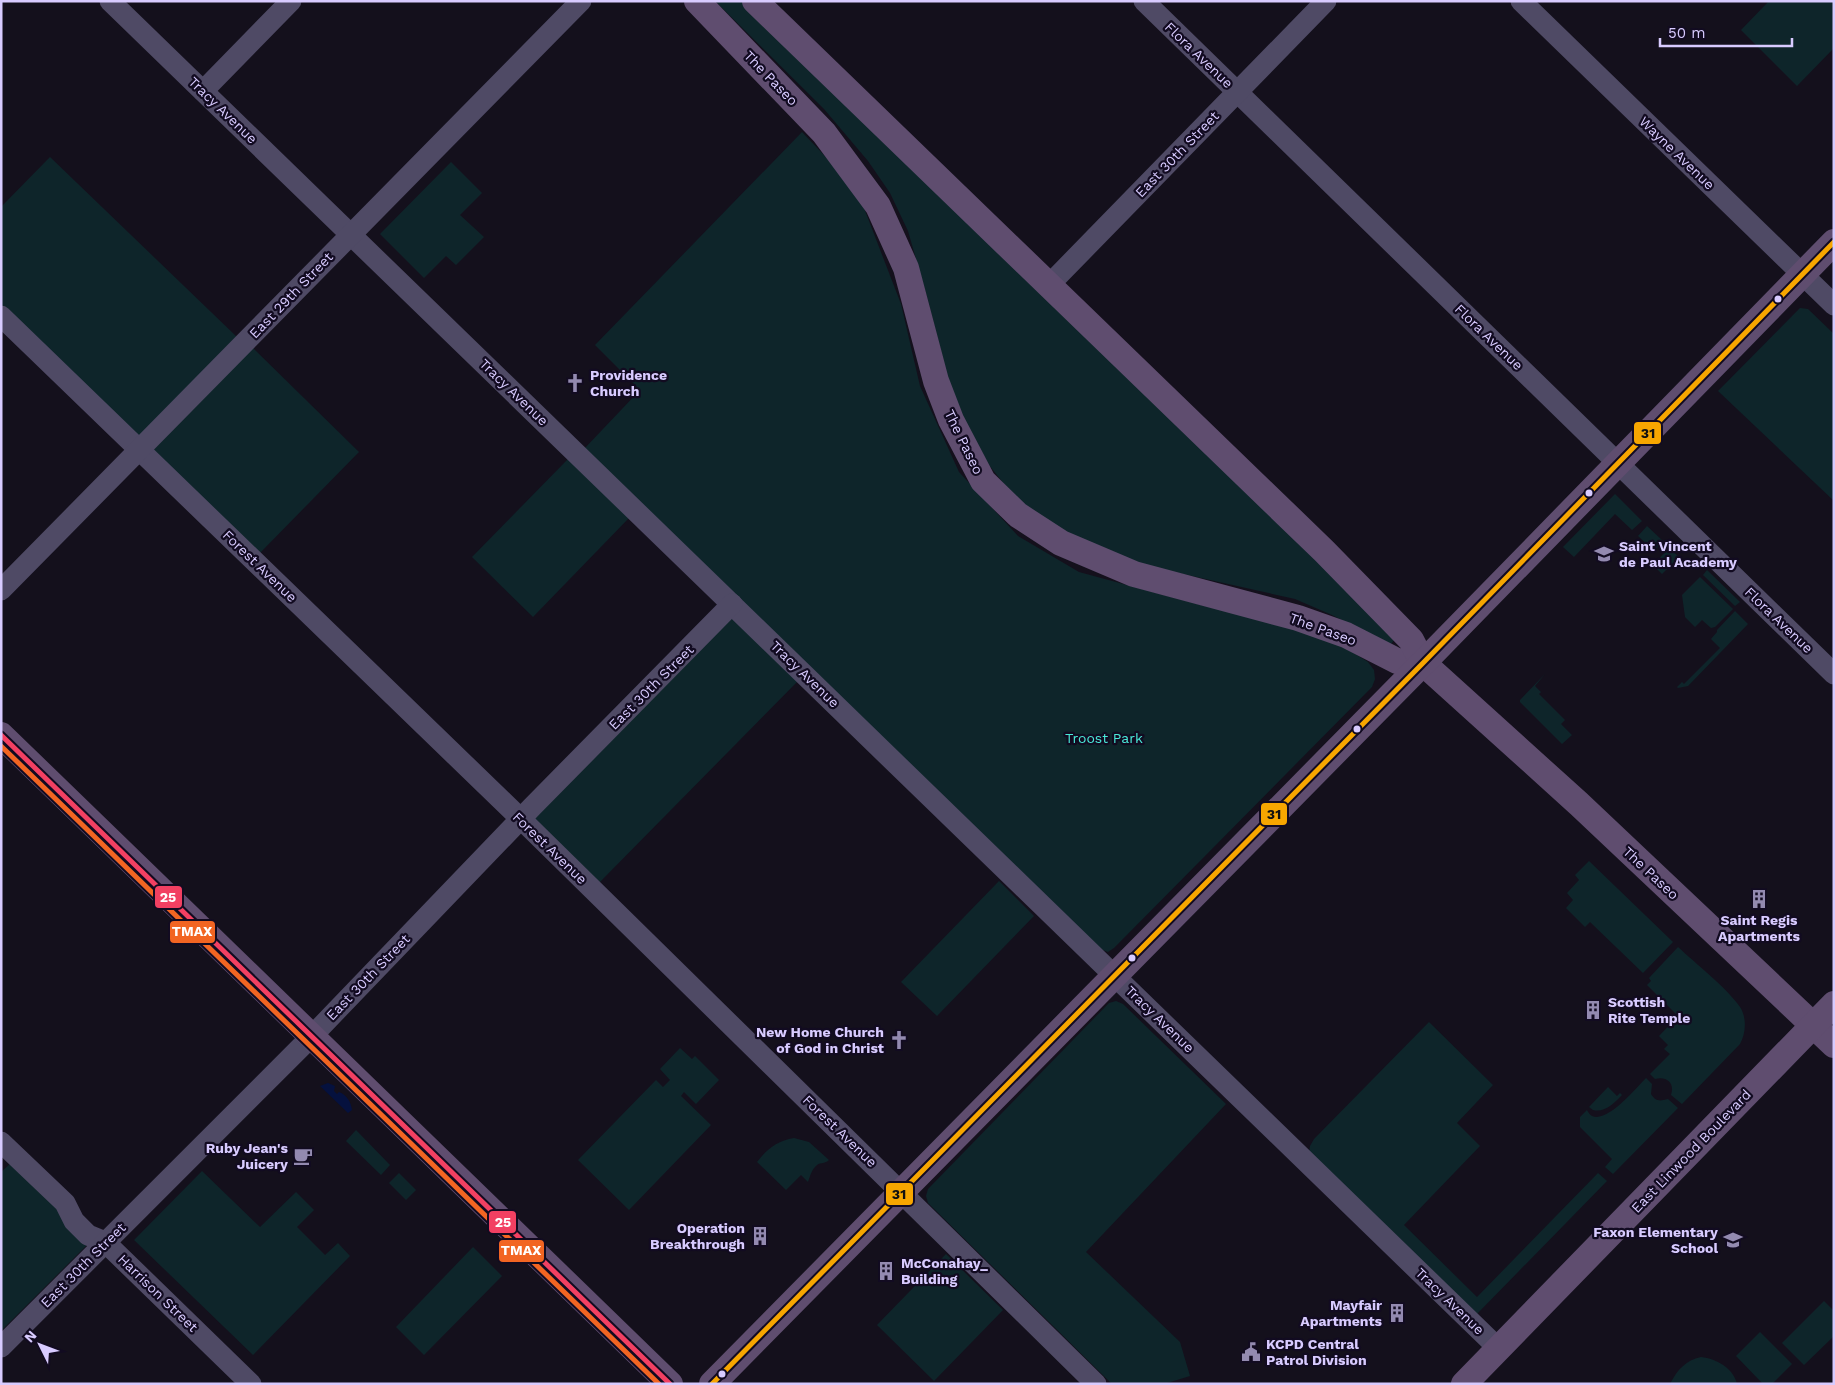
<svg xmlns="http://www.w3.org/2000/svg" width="1835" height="1385" font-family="'Work Sans',sans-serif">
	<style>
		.green { fill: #0e252a }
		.water { fill: #05113e }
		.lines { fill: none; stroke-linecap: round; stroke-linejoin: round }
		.minor { stroke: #4f4a65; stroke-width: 21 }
		.major { stroke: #5f4d6f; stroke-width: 26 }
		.bus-1-casing { stroke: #120b21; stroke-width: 9 }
		.bus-2-casing { stroke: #120b21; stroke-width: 9 }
		.bus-3-casing { stroke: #120b21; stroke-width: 9 }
		.bus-1 { stroke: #f7a600; stroke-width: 5 }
		.bus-2 { stroke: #f24062; stroke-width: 5 }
		.bus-3 { stroke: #f26522; stroke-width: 5 }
		.bus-dot { fill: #d8cbff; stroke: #120b21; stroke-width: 2 }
		.labels { text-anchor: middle; stroke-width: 4.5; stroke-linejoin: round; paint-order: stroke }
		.street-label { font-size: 14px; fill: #d8cbff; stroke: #120b21 }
		.poi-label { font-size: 14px; font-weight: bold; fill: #d8cbff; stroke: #120b21; text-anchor: start }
		.park-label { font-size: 14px; fill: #4aebda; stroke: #120b21 }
		.line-badge { stroke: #120b21; stroke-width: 2 }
		.badge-label { font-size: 14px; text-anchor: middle; font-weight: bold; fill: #fff }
		.pale-badge-label { font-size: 14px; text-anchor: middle; font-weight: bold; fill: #111 }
	</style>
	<rect width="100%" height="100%" fill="#14101c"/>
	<!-- green -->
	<g class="green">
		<path d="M715,1H741L1396,638L1390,645L1332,615L1295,599L1129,562L1087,545L1041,518L1012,494L989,465L966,424L948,378L927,297L908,231L890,193L868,161L824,109Z"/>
		<path d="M1769,1H1834V48L1797,86L1741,30Z"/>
		<path d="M802,132L823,154L859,195L901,304L920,386L959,472L1018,536L1079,572L1201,605L1327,636L1368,662L1374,670L1375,679L1372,687L1114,948L1108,952L1100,949L584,449L640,390L595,345Z"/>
		<path d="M50,157L238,338L138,438L1,307V207Z"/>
		<path d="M451,162L482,193L460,215L484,237L456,265L446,256L424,278L380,234Z"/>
		<path d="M1800,308L1808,309L1834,334V501L1718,391Z"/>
		<path d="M251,346L359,452L259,554L151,448Z"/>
		<path d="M568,459L629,518L533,617L472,557Z"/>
		<path d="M1615,494L1642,521L1632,530L1615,514L1574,557L1563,547Z"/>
		<path d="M1647,526L1663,541L1653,552H1651L1653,550L1638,536Z"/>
		<path d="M1669,548L1679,557L1662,574L1653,565Z"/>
		<path d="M1707,570L1740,602L1735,606L1703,575Z"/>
		<path d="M1700,577L1733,609L1715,627L1711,628L1702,620L1695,627L1685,617L1682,595Z"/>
		<path d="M1735,611L1748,624L1688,686L1678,688L1677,687L1682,682L1684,684L1720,648L1711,639L1717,632V630Z"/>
		<path d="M732,616L798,681L598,884L532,819Z"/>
		<path d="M1545,674L1535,686L1541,692L1539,694L1565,720L1561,724L1572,735L1562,744L1520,702V700Z"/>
		<path d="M1589,861L1673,942L1643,973L1590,922L1585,927L1566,908L1573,900L1567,893L1579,880L1575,875Z"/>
		<path d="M999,881L1034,916L937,1016L901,982Z"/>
		<path d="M1678,947C1695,963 1728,989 1740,1007C1747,1018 1746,1033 1740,1044L1682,1104L1671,1095C1675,1083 1667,1076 1655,1079L1650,1074L1670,1054L1664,1049L1668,1045L1659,1036L1678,1016L1647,985L1651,981L1649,978Z"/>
		<path d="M1116,1001L1123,1004L1226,1104L1086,1252L1180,1342L1190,1376L1164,1384H1112L928,1203L926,1196L928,1189L1109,1003Z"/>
		<path d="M1429,1022L1493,1085L1457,1123L1480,1146L1404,1225L1477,1297L1598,1173L1607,1181L1476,1315L1309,1153L1310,1146L1314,1139Z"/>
		<path d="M680,1048L692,1059L695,1056L719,1080L696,1104L684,1092L681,1096L711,1125L629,1210L578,1160L656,1080L663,1087L670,1080L660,1069Z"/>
		<path d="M1646,1078L1652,1084L1651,1094C1656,1102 1660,1101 1668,1099L1678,1108L1613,1174L1605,1167L1612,1159L1580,1127V1117L1587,1110C1588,1112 1590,1115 1592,1116C1608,1123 1636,1088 1646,1078Z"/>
		<path d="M1608,1087L1617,1096L1620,1093L1622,1095C1614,1103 1605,1113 1593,1110L1589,1107Z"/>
		<path d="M356,1130L390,1165L381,1175L346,1141Z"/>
		<path d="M794,1138L809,1142L829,1160C825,1164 821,1162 817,1165C812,1169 810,1176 808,1182L801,1175L786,1190L757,1162C767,1149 777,1141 794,1138Z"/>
		<path d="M10,1164L91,1241L1,1331V1172Z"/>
		<path d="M202,1171L260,1227L296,1192L314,1210L297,1227L325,1255L338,1243L350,1256L253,1355L134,1240Z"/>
		<path d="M399,1173L416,1190L406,1200L389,1183Z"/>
		<path d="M473,1247L502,1276L424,1355L396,1327Z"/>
		<path d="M946,1254L1003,1310L934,1381L877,1325Z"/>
		<path d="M1824,1301L1834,1311V1336L1804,1365L1782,1343Z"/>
		<path d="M1760,1332L1792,1364L1772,1384H1763L1736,1356Z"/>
		<path d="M1701,1357C1717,1359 1733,1368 1737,1384H1670C1677,1370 1686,1360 1701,1357Z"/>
	</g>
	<!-- water -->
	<path class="water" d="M328,1083L335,1086L334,1091L337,1094L339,1092C347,1095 351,1102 352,1110L348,1113L320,1086Z"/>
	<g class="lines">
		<!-- minor -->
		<g class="minor">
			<path d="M110,1L1498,1348"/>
			<path d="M1144,1L1834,674"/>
			<path d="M1521,1L1834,305"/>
			<path d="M203,91L291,1"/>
			<path d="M1049,285L1326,1"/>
			<path d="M1,316L521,819L1096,1384"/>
			<path d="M1,590L581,1"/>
			<path d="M1,1142L65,1203L74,1221L88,1235L105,1242L251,1384"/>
			<path d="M1,1347L312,1036L532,807L732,604"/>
		</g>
		<!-- major -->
		<g class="major">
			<path d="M697,1L824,133L878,206L906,268L936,381L951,420L983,481L1018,515L1061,543L1134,574L1298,618L1346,635L1397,661L1423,663"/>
			<path d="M755,1L1324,551L1411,640L1423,663L1579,804L1834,1045"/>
			<path d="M1,735L670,1384"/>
			<path d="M712,1384L1423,663L1834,242"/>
			<path d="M1464,1384L1834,1004"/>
		</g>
		<!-- bus-1 casing -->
		<g class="bus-1-casing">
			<path id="bus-1" d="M712,1384L1423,663L1834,242"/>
		</g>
		<!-- bus-2 casing -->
		<g class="bus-2-casing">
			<path id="bus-2" d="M1,735L670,1384"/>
		</g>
		<!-- bus-3 casing -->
		<g class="bus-3-casing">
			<path id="bus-3" d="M1,746L659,1384"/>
		</g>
		<!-- bus-1 -->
		<use href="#bus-1" class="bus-1"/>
		<!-- bus-2 -->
		<use href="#bus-2" class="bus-2"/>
		<!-- bus-3 -->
		<use href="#bus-3" class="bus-3"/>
	</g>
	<!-- icons -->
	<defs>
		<g id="church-bare" transform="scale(1.5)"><path d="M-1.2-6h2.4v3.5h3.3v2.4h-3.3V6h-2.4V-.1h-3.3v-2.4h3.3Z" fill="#938ab0" stroke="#120b21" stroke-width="2.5" paint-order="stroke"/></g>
		<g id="school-bare" transform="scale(1.5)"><path d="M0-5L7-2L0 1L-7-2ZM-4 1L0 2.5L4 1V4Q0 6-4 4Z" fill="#938ab0" stroke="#120b21" stroke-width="2.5" paint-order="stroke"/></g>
		<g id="building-bare" transform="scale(1.5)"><path d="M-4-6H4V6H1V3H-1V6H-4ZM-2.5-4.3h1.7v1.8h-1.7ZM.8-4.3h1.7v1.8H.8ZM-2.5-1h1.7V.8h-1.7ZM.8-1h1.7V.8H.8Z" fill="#938ab0" stroke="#120b21" stroke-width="2.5" paint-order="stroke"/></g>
		<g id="cafe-bare" transform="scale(1.5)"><path d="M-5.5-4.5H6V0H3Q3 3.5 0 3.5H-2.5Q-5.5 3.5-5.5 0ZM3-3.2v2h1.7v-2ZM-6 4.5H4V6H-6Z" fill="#938ab0" stroke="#120b21" stroke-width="2.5" paint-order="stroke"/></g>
		<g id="civic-bare" transform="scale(1.5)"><path d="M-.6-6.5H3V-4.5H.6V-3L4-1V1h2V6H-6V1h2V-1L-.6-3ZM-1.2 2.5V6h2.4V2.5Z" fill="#938ab0" stroke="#120b21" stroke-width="2.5" paint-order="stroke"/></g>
	</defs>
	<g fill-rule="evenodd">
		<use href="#church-bare" x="575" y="383"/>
		<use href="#school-bare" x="1604" y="554"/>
		<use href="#building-bare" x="1759" y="899"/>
		<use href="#building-bare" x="1593" y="1010"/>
		<use href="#church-bare" x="899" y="1040"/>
		<use href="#cafe-bare" x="303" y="1156"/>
		<use href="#building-bare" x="760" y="1236"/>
		<use href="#school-bare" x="1733" y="1240"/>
		<use href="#building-bare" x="886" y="1271"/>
		<use href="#building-bare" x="1397" y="1313"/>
		<use href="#civic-bare" x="1251" y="1352"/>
	</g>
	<!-- markers -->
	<g class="bus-dot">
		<circle cx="1778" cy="299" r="4.5"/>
		<circle cx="1589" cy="493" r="4.5"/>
		<circle cx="1357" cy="729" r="4.5"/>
		<circle cx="1132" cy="958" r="4.5"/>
		<circle cx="722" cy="1374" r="4.5"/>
	</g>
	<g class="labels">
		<!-- street labels -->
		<g class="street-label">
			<text transform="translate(1199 55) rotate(44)" y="5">Flora Avenue</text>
			<text transform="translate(771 78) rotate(46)" y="5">The Paseo</text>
			<text transform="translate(223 110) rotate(44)" y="5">Tracy Avenue</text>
			<text transform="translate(1677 153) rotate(44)" y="5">Wayne Avenue</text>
			<text transform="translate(1177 154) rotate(-46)" y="5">East 30th Street</text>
			<text transform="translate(291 295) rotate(-46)" y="5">East 29th Street</text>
			<text transform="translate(1489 337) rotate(44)" y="5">Flora Avenue</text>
			<text transform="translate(514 392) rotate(44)" y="5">Tracy Avenue</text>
			<text transform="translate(964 442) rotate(64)" y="5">The Paseo</text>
			<text transform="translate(260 566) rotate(44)" y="5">Forest Avenue</text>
			<text transform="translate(1779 620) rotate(44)" y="5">Flora Avenue</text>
			<text transform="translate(1323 629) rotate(20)" y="5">The Paseo</text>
			<text transform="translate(805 674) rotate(44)" y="5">Tracy Avenue</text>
			<text transform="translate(651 687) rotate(-45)" y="5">East 30th Street</text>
			<text transform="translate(550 848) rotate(44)" y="5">Forest Avenue</text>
			<text transform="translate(1651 873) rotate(43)" y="5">The Paseo</text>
			<text transform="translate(368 977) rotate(-46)" y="5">East 30th Street</text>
			<text transform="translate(1160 1019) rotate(44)" y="5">Tracy Avenue</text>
			<text transform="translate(840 1131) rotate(44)" y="5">Forest Avenue</text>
			<text transform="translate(1691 1151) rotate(-46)" y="5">East Linwood Boulevard</text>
			<text transform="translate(83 1265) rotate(-45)" y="5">East 30th Street</text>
			<text transform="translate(158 1293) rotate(44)" y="5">Harrison Street</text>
			<text transform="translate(1450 1301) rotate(44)" y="5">Tracy Avenue</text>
		</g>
		<!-- poi labels -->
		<g class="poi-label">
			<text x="590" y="380">Providence<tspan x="590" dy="16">Church</tspan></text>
			<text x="1619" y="551">Saint Vincent<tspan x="1619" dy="16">de Paul Academy</tspan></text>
			<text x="1759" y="925" text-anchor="middle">Saint Regis<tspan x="1759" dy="16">Apartments</tspan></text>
			<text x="1608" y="1007">Scottish<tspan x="1608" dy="16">Rite Temple</tspan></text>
			<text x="884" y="1037" text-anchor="end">New Home Church<tspan x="884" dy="16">of God in Christ</tspan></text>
			<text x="288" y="1153" text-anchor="end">Ruby Jean's<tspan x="288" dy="16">Juicery</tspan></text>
			<text x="745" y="1233" text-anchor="end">Operation<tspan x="745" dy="16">Breakthrough</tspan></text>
			<text x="1718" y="1237" text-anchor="end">Faxon Elementary<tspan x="1718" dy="16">School</tspan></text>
			<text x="901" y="1268">McConahay_<tspan x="901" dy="16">Building</tspan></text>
			<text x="1382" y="1310" text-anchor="end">Mayfair<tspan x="1382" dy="16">Apartments</tspan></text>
			<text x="1266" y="1349">KCPD Central<tspan x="1266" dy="16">Patrol Division</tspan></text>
		</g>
		<!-- park labels -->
		<g class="park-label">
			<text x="1104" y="743">Troost Park</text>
		</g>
	</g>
	<g class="line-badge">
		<rect x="1633" y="421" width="29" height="24" rx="5" fill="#f7a600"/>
		<rect x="1260" y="802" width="28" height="24" rx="5" fill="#f7a600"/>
		<rect x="154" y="885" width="29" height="24" rx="5" fill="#f24062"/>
		<rect x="169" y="920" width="47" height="24" rx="5" fill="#f26522"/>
		<rect x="885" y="1182" width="29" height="24" rx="5" fill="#f7a600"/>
		<rect x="488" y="1210" width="29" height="24" rx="5" fill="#f24062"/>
		<rect x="498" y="1239" width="47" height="24" rx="5" fill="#f26522"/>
	</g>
	<g class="badge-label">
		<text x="168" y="902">25</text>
		<text x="192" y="936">TMAX</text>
		<text x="503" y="1227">25</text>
		<text x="521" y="1255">TMAX</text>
	</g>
	<g class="pale-badge-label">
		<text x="1648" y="438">31</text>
		<text x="1274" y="819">31</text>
		<text x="899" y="1199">31</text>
	</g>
	<!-- border -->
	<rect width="1835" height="1385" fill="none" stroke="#d8cbff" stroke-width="5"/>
	<!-- north arrow -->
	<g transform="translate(40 1345) rotate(312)" stroke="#120b21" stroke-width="4" paint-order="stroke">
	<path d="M0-4L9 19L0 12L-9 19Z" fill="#d8cbff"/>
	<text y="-8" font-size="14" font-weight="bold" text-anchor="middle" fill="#d8cbff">N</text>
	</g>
	<!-- scale -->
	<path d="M1660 38v8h132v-8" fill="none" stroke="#d8cbff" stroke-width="2.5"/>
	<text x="1668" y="38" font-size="15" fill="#d8cbff" stroke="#120b21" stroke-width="4" paint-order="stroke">50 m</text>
</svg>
